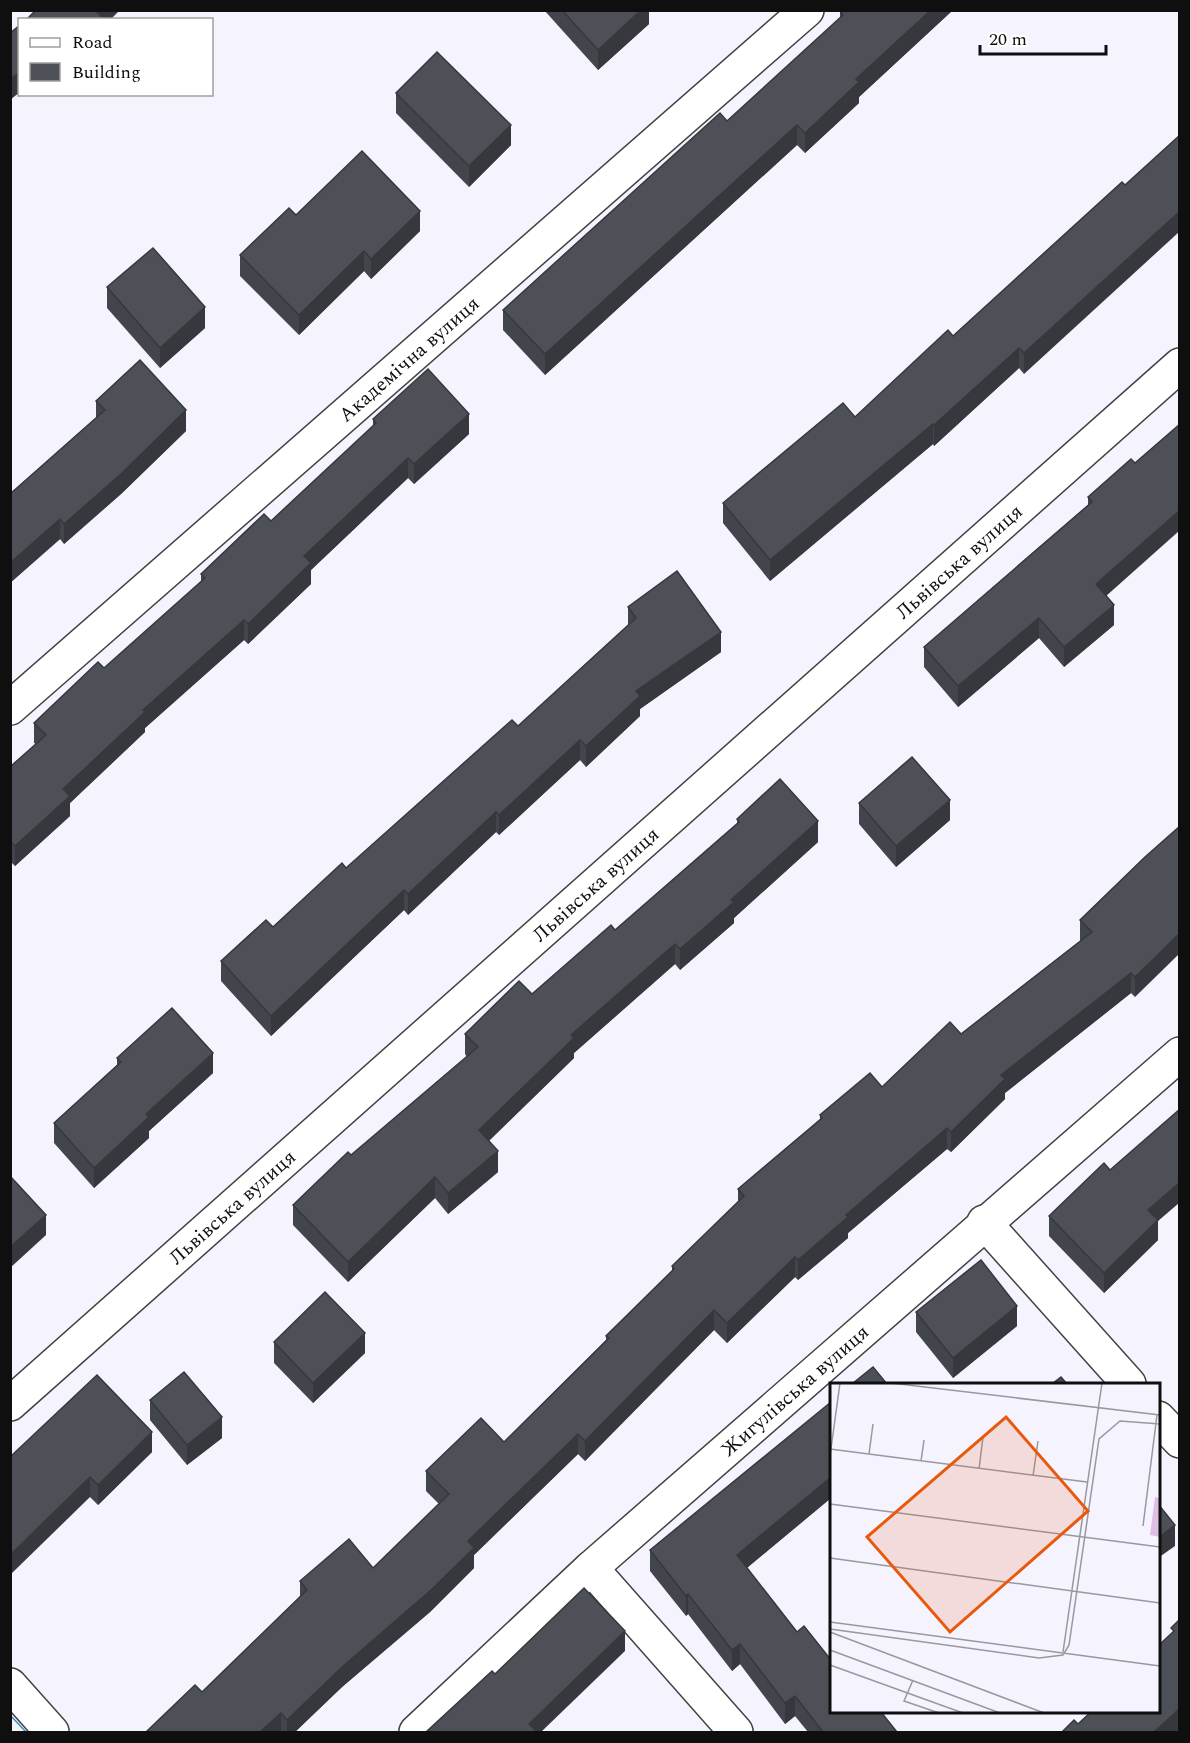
<svg xmlns="http://www.w3.org/2000/svg" width="1190" height="1743" font-family="Spectral,serif">
	<style>
		.lines { fill: none; stroke-linecap: round; stroke-linejoin: round }
		.minor-casing { stroke: #424242; stroke-width: 36 }
		.minor { stroke: #fff; stroke-width: 33 }
		.tram { stroke: #3394b4; stroke-width: 1.5 }
		.wall { fill: #42454b }
		.shaded-wall { fill: #36383d }
		.building { fill: #4d5057; stroke: #36383d; stroke-width: 1.5 }
		.labels { text-anchor: middle; stroke-width: 6; stroke-linejoin: round; paint-order: stroke }
		.street-label { font-size: 20px; fill: #0f0f0f; stroke: #fff }
		.inset-road { fill: none; stroke: #98989e; stroke-width: 1.5 }
		.view { fill: #e8590c; fill-opacity: 0.15; stroke: #e8590c; stroke-width: 3 }
		.inset-edge { fill: none; stroke: #0f0f0f; stroke-width: 3 }
	</style>
	<rect width="100%" height="100%" fill="#f4f3fe"/>
	<g class="lines">
		<!-- minor casing -->
		<g class="minor-casing">
			<g id="minor">
				<path id="s1" d="M10,708L807,10"/>
				<path d="M984,1222L1129,1384"/>
				<path id="s2" d="M10,1404L1180,365"/>
				<path d="M1158,1418L1180,1441"/>
				<path d="M591,1568L736,1732"/>
				<path d="M10,1685L52,1732"/>
				<path id="s3" d="M416,1732L591,1568L1180,1054"/>
			</g>
		</g>
		<!-- minor -->
		<use href="#minor" class="minor"/>
		<!-- tram -->
		<path class="tram" d="M10,1715L26,1732"/>
	</g>
	<!-- wall -->
	<g class="wall">
		<path d="M544,10H649V24L598,70Z"/>
		<path d="M953,10L859,97V103L805,153L797,145L545,375L503,330V310L727,121L840,18V11Z"/>
		<path d="M396,93L511,145L469,187L396,113Z"/>
		<path d="M1122,182L1024,374L1019,368L934,446L933,444L770,581L723,523V503L855,417L953,336Z"/>
		<path d="M420,231L371,279L364,271L299,335L240,276V255Z"/>
		<path d="M107,287L205,328L160,368L107,308Z"/>
		<path d="M96,401L186,431L121,494L64,544L60,539L10,583V494L96,418Z"/>
		<path d="M373,419L469,434L414,484L408,478L311,570V584L248,644L244,640L145,728V732L70,803V816L15,866L10,861V767L36,744L34,743V723L104,668L201,582V574L271,521L373,426Z"/>
		<path d="M1131,459L1106,596L1114,625L1064,667L1039,638L958,707L924,667V647L1088,505V497Z"/>
		<path d="M628,607L721,652L640,709V716L586,767L580,760L499,835L496,832L408,915L404,910L271,1036L221,981V961L273,927L346,868L518,726L628,625Z"/>
		<path d="M859,803L950,820L896,867L859,824Z"/>
		<path d="M737,819L818,842L734,918V923L680,970L675,964L574,1053V1058L489,1141L498,1172L448,1214L435,1198L348,1282L293,1225V1205L467,1057L465,1054V1034L532,994L615,930L737,824Z"/>
		<path d="M1145,857L1135,997L1131,993L1005,1093V1099L951,1152L947,1149L848,1233V1238L798,1280L795,1277L727,1343L714,1330L585,1461L578,1454L474,1555V1568L430,1612L342,1687L295,1732H146L202,1692L300,1597V1581L373,1568L439,1504L426,1491V1471L504,1442L606,1340V1336L672,1272V1266L738,1202V1189L820,1120V1115L882,1087L961,1034L1080,941V920Z"/>
		<path d="M117,1058L213,1073L149,1131V1138L94,1188L54,1143V1123L117,1065Z"/>
		<path d="M1049,1216L1158,1221V1240L1104,1293L1049,1236Z"/>
		<path d="M916,1312L1017,1326L953,1378L916,1332Z"/>
		<path d="M274,1342L365,1353L313,1403L274,1363Z"/>
		<path d="M150,1400L222,1438L187,1465L150,1420Z"/>
		<path d="M152,1452L98,1505L90,1497L10,1457Z"/>
		<path d="M831,1498L747,1568L797,1632L831,1712L897,1732H808L795,1716L785,1724L740,1664L732,1671L688,1614L686,1616L650,1571V1550Z"/>
	</g>
	<!-- shaded-wall -->
	<g class="shaded-wall">
		<path d="M97,10H120L110,20H96V11Z"/>
		<path d="M641,10H649V24L598,70V50Z"/>
		<path d="M931,10H953L859,97V103L805,153V133L856,79Z"/>
		<path d="M20,72V92L10,100V79Z"/>
		<path d="M511,125V145L469,187V166Z"/>
		<path d="M797,125V145L545,375V354Z"/>
		<path d="M420,211V231L371,279V259Z"/>
		<path d="M1179,212V232L1024,374V353Z"/>
		<path d="M364,251V271L299,335V315Z"/>
		<path d="M205,307V328L160,368V348Z"/>
		<path d="M1019,348V368L934,446V425Z"/>
		<path d="M186,410V431L121,494L64,544V524Z"/>
		<path d="M469,414V434L414,484V464Z"/>
		<path d="M933,424V444L770,581V560Z"/>
		<path d="M408,458V478L311,570V584L248,644V624L304,556Z"/>
		<path d="M1179,511V531L1096,605V584Z"/>
		<path d="M60,519V539L10,583V563Z"/>
		<path d="M1114,605V625L1064,667V647Z"/>
		<path d="M1039,618V638L958,707V686Z"/>
		<path d="M244,620V640L145,728V732L70,803V816L15,866V846L63,789L143,710Z"/>
		<path d="M721,632V652L640,709V716L586,767V746L636,691Z"/>
		<path d="M580,740V760L499,835V815Z"/>
		<path d="M950,800V820L896,867V846Z"/>
		<path d="M496,812V832L408,915V894Z"/>
		<path d="M818,821V842L734,918V923L680,970V949L731,900Z"/>
		<path d="M404,890V910L271,1036V1016Z"/>
		<path d="M1179,934V954L1135,997V977Z"/>
		<path d="M675,944V964L574,1053V1058L479,1150V1130L571,1035Z"/>
		<path d="M1131,973V993L1005,1093V1099L951,1152V1132L1001,1075Z"/>
		<path d="M213,1053V1073L149,1131V1138L94,1188V1168L146,1114Z"/>
		<path d="M947,1128V1149L848,1233V1238L798,1280V1260L846,1215Z"/>
		<path d="M498,1151V1172L448,1214V1193Z"/>
		<path d="M435,1177V1198L348,1282V1262Z"/>
		<path d="M1179,1183V1203L1158,1221V1240L1104,1293V1273L1148,1210Z"/>
		<path d="M46,1215V1235L10,1268V1247Z"/>
		<path d="M795,1257V1277L727,1343V1323Z"/>
		<path d="M1017,1306V1326L953,1378V1358Z"/>
		<path d="M714,1310V1330L585,1461V1441Z"/>
		<path d="M365,1333V1353L313,1403V1383Z"/>
		<path d="M222,1417V1438L187,1465V1445Z"/>
		<path d="M152,1432V1452L98,1505V1485Z"/>
		<path d="M578,1434V1454L474,1555V1568L430,1612L342,1687L295,1732H287V1720Z"/>
		<path d="M90,1477V1497L10,1575V1555Z"/>
		<path d="M831,1477V1498L737,1576V1555Z"/>
		<path d="M1175,1525V1546L1158,1558V1538Z"/>
		<path d="M688,1594V1614L686,1616V1596Z"/>
		<path d="M625,1631V1651L541,1732H529V1724Z"/>
		<path d="M740,1644V1664L732,1671V1650Z"/>
		<path d="M795,1696V1716L785,1724V1703Z"/>
		<path d="M1179,1709V1730L1176,1732H1154Z"/>
		<path d="M281,1713V1732H260Z"/>
	</g>
	<!-- building -->
	<g class="building">
		<path d="M36,10H97L96,11L102,17L99,20H26Z"/>
		<path d="M562,10H641L598,50Z"/>
		<path d="M841,10H931L856,79L859,82L805,133L797,125L545,354L503,310L720,113L727,121L843,15L840,11Z"/>
		<path d="M20,25V72L10,79V33Z"/>
		<path d="M437,52L511,125L469,166L396,93Z"/>
		<path d="M1179,136V212L1024,353L1019,348L934,425L933,424L770,560L723,503L843,403L855,417L948,330L953,336L1122,182L1125,185Z"/>
		<path d="M362,151L420,211L371,259L364,251L299,315L240,255L289,208L296,215Z"/>
		<path d="M153,248L205,307L160,348L107,287Z"/>
		<path d="M140,360L186,410L121,474L64,524L60,519L10,563V494L105,410L96,401Z"/>
		<path d="M428,369L469,414L414,464L408,458L304,556L311,563L248,624L244,620L143,710L145,712L63,789L70,796L15,846L10,841V767L46,735L34,723L98,662L104,668L205,578L201,574L264,514L271,521L376,423L373,419Z"/>
		<path d="M1179,425V511L1096,584L1114,605L1064,647L1039,618L958,686L924,647L1092,502L1088,497L1131,459L1135,463Z"/>
		<path d="M677,571L721,632L636,691L640,696L586,746L580,740L499,815L496,812L408,894L404,890L271,1016L221,961L266,920L273,927L342,863L346,868L512,720L518,726L636,618L628,607Z"/>
		<path d="M912,757L950,800L896,846L859,803Z"/>
		<path d="M780,779L818,821L731,900L734,902L680,949L675,944L571,1035L574,1038L479,1130L498,1151L448,1193L435,1177L348,1262L293,1205L348,1152L351,1155L478,1047L465,1034L519,981L532,994L611,925L615,930L739,822L737,819Z"/>
		<path d="M1179,827V934L1135,977L1131,973L1001,1075L1005,1079L951,1132L947,1128L846,1215L848,1217L798,1260L795,1257L727,1323L714,1310L585,1441L578,1434L468,1541L474,1548L430,1591L342,1667L287,1720L281,1713L260,1732H146L195,1685L202,1692L307,1590L300,1581L349,1539L373,1568L449,1494L426,1471L481,1418L504,1442L609,1338L606,1336L674,1269L672,1266L744,1196L738,1189L822,1118L820,1115L870,1073L882,1087L950,1022L961,1034L1092,932L1080,920L1145,857Z"/>
		<path d="M172,1008L213,1053L146,1114L149,1117L94,1168L54,1123L121,1062L117,1058Z"/>
		<path d="M1179,1110V1183L1148,1210L1158,1220L1104,1273L1049,1216L1104,1163L1110,1170Z"/>
		<path d="M10,1176L46,1215L10,1247Z"/>
		<path d="M981,1260L1017,1306L953,1358L916,1312Z"/>
		<path d="M325,1292L365,1333L313,1383L274,1342Z"/>
		<path d="M873,1367L887,1384H852Z"/>
		<path d="M184,1372L222,1417L187,1445L150,1400Z"/>
		<path d="M97,1375L152,1432L98,1485L90,1477L10,1555V1457Z"/>
		<path d="M1061,1377L1067,1384H1052Z"/>
		<path d="M831,1402V1477L737,1555L797,1632L804,1626L831,1660V1712H881L897,1732H823L795,1696L785,1703L740,1644L732,1650L688,1594L686,1596L650,1550Z"/>
		<path d="M1158,1504L1175,1525L1158,1538Z"/>
		<path d="M584,1588L625,1631L529,1724L537,1732H426L492,1671L495,1674Z"/>
		<path d="M1179,1620V1709L1154,1732H1062L1074,1720L1078,1724L1091,1712H1158V1646L1174,1631L1171,1628Z"/>
	</g>
	<g class="labels">
		<!-- street labels -->
		<g class="street-label">
			<text dy="7" stroke="none"><textPath href="#s1" startOffset="530">Академічна вулиця</textPath></text>
			<text dy="7" stroke="none"><textPath href="#s2" startOffset="1269">Львівська вулиця</textPath></text>
			<text dy="7" stroke="none"><textPath href="#s2" startOffset="783">Львівська вулиця</textPath></text>
			<text dy="7" stroke="none"><textPath href="#s2" startOffset="297">Львівська вулиця</textPath></text>
			<text dy="7" stroke="none"><textPath href="#s3" startOffset="510">Жигулівська вулиця</textPath></text>
		</g>
	</g>
	<!-- overview -->
	<g transform="translate(830 1383)">
		<rect width="330" height="330" fill="#f4f3fe"/>
		<path d="M325,114L330,115V154L320,152Z" fill="#ddbfe6"/>
		<path class="inset-road" d="M61,0L330,32M0,66L257,99M39,71L43,41M0,73L10,0M91,78L94,57M149,86L153,54M203,93L208,58M0,121L330,164M313,143L327,32M0,175L330,220M0,239L330,283M0,246L209,275L233,272L239,262L269,56L290,38L330,41M0,249L214,330M0,267L170,330M233,269L272,0M0,282L133,330M83,297L74,318L109,330"/>
		<path class="view" d="M176,34L258,128L120,249L37,154Z"/>
		<rect width="330" height="330" class="inset-edge"/>
	</g>
	<!-- border -->
	<rect width="1190" height="1743" fill="none" stroke="#0f0f0f" stroke-width="24"/>
	<!-- legend -->
	<rect x="18" y="18" width="195" height="78" fill="#ffffff" stroke="#9f9f9f" stroke-width="1.5"/>
	<rect x="30" y="38" width="30" height="9" fill="#ffffff" stroke="#9f9f9f" stroke-width="1.5"/>
	<text x="72" y="48" font-size="18" fill="#0f0f0f">Road</text>
	<rect x="30" y="63" width="30" height="18" fill="#4d5057" stroke="#9f9f9f" stroke-width="1.5"/>
	<text x="72" y="78" font-size="18" fill="#0f0f0f">Building</text>
	<!-- scale -->
	<path d="M980 45v9h126v-9" fill="none" stroke="#0f0f0f" stroke-width="3"/>
	<text x="989" y="45" font-size="18" fill="#0f0f0f" stroke="#ffffff" stroke-width="4.5" paint-order="stroke">20 m</text>
</svg>
